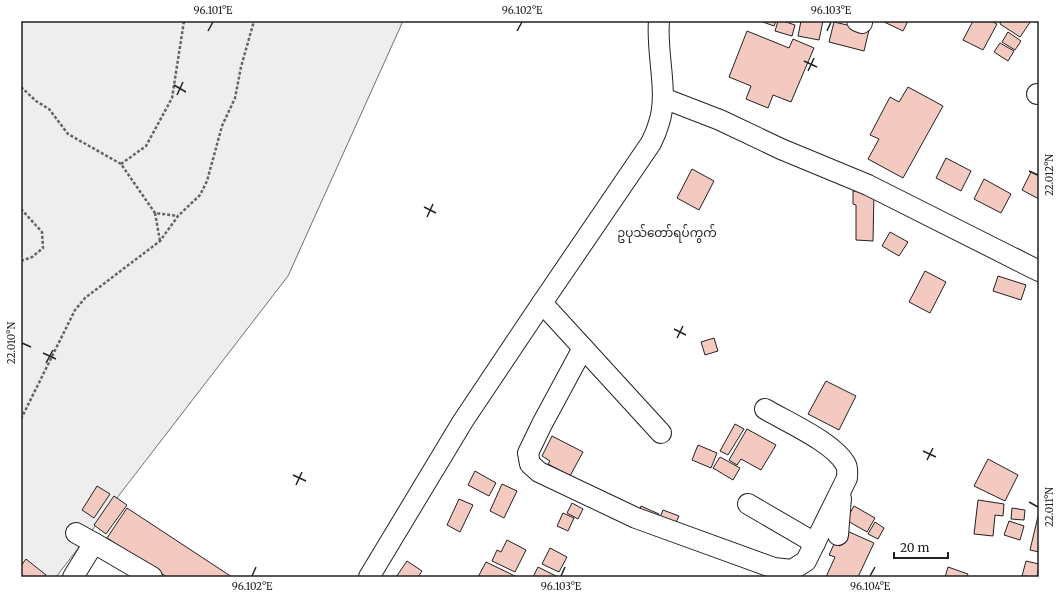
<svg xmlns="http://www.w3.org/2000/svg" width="1060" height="598" font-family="Merriweather,'Noto Sans Myanmar',serif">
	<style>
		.green { fill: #eee; stroke: #6f6f6f }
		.building { fill: #f3c9c0; stroke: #222 }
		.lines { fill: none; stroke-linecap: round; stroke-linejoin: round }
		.minor-casing { stroke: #222; stroke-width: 22 }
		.path { stroke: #646464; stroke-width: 2.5; stroke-dasharray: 3 2; stroke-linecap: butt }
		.minor { stroke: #fff; stroke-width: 20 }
		.ticks { fill: none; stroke: #222; stroke-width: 1.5 }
		.labels { text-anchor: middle; stroke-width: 3; stroke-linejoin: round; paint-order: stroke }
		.quarter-label { font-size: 12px; fill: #222; stroke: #fff }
		.neatline { fill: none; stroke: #222; stroke-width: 1.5 }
		.ticks-label { font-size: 10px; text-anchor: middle; fill: #222 }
	</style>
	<rect width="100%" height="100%" fill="#fff"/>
	<!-- green -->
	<path class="green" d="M21,21H403L288,276L56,577H21Z"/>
	<!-- building -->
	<g class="building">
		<path d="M760,21H776L774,26Z"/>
		<path d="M778,21H783L795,25L792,36L775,31Z"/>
		<path d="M801,21H823L819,40L798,36Z"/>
		<path d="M882,21H908L903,31Z"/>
		<path d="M973,21H991L997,24L983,50L963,40Z"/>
		<path d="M1001,21H1031L1020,37L1000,24Z"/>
		<path d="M834,22L869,30L864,51L829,42Z"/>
		<path d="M747,31L789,48L793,39L814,48L791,102L773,95L768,108L746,99L751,86L729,77Z"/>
		<path d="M1008,32L1021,41L1015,50L1002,42Z"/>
		<path d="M1000,43L1014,51L1008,61L994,52Z"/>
		<path d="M908,87L943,106L903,178L868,159L879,139L870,135L890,97L899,102Z"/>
		<path d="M946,158L971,171L961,191L936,178Z"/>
		<path d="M692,169L714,181L699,210L677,198Z"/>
		<path d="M1031,172L1039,176V199L1022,190Z"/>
		<path d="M984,179L1011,194L1001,213L974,199Z"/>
		<path d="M853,191H874L873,241L856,240V205L853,204Z"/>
		<path d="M890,232L908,242L899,256L882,246Z"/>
		<path d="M925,271L946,282L930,313L909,302Z"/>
		<path d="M998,276L1026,285L1021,300L993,291Z"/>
		<path d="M714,338L718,351L705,355L701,342Z"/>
		<path d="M826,381L856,396L839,430L808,414Z"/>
		<path d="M735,424L744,429L728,455L720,451Z"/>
		<path d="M747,429L776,445L761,470L741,459L737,465L729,460Z"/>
		<path d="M552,436L583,452L570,476L548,464L550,461L542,456Z"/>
		<path d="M698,445L717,453L711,468L692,460Z"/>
		<path d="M720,457L740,468L733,480L713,468Z"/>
		<path d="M988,459L1018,475L1005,501L974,486Z"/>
		<path d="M475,471L496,483L489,496L468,485Z"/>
		<path d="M502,484L517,491L504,518L490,511Z"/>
		<path d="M97,486L110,494L94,518L82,510Z"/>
		<path d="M114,496L127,505L106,534L94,525Z"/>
		<path d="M459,499L473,505L460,532L447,525Z"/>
		<path d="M978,500L1004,504L1003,516L995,515L993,536L974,534Z"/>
		<path d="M572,503L583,509L578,519L567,513Z"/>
		<path d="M641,506L659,514L656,521L638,514Z"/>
		<path d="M854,506L875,518L867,532L846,520Z"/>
		<path d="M127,508L232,577H167L107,538Z"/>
		<path d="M1012,508L1025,510L1024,520L1011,519Z"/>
		<path d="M663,510L679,516L673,529L658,522Z"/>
		<path d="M1039,512V552L1030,550Z"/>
		<path d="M563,513L574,518L568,531L557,526Z"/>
		<path d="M1009,521L1024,526L1020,540L1004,535Z"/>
		<path d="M875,522L884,528L878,539L868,534Z"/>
		<path d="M847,531L874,543L858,577H826L835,557L829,555L834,544L840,546Z"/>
		<path d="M507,540L526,550L515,572L492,561L497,550L501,552Z"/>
		<path d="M550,548L567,557L559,572L542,564Z"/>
		<path d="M26,559L46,575L44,577H21V566Z"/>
		<path d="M407,561L422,571L418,577H396Z"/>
		<path d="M1026,561L1039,564L1037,577L1022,576Z"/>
		<path d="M486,562L517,577H478Z"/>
		<path d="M538,567L558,577H533Z"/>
		<path d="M948,567L968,574L967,577H945Z"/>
	</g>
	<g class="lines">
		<!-- minor casing -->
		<g class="minor-casing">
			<g id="minor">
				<path d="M857,21L862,23"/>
				<path d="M1037,94H1039"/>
				<path d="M663,98L720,120L781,149L868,185L1039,271"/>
				<path d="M542,303L661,433"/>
				<path d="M583,348L542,424L528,453L530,464L539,472L636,518L774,568L792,570L806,561L847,478C847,474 848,469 846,465C835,443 787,422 765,409"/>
				<path d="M748,504L815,543"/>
				<path d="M76,533L94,543"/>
				<path d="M838,535L841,498"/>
				<path d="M73,577L94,543L152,577"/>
				<path d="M369,577L463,421L542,303L651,143C654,137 657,130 659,123C669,92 656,54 659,21"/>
			</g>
		</g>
		<!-- path -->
		<g class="path">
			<path d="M21,87L36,101L49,109L68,134L121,164L155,213L178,216"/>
			<path d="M121,164L146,146L172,98L184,21"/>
			<path d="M21,209L42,232L43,248L32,257L21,261"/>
			<path d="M155,213L160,241"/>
			<path d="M21,419L75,310L85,298L160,241L178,216L200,195L207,181L222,126L235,98L241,67L254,21"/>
		</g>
		<!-- minor -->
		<use href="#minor" class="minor"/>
	</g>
	<!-- ticks -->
	<path class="ticks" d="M208,31L213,22M517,31L522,22M827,31L831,22M804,61L817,67M808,71L814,58M174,85L186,92M177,95L183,82M1029,171L1038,175M424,207L436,213M427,217L433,204M674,329L686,335M677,338L683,326M22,343L31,347M43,353L56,359M46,363L53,350M923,451L936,457M927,460L933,448M293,475L306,481M296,485L302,472M1029,502L1038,507M252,576L256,567M561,576L565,567M870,576L875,567"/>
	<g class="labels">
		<!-- quarter labels -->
		<g class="quarter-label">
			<text x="667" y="237">ဥပုသ်တော်ရပ်ကွက်</text>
		</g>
	</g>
	<!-- border -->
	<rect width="1060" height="598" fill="none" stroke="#ffffff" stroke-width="44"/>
	<!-- scale -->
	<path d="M894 552v6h54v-6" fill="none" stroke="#222222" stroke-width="2"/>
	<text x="900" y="552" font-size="12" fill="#222222" stroke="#ffffff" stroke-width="3" paint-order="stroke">20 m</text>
	<rect x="22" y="22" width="1016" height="554" class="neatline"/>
	<g class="ticks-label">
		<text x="213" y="14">96.101°E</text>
		<text x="522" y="14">96.102°E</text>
		<text x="831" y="14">96.103°E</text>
		<text transform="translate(1049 175) rotate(-90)" y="4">22.012°N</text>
		<text transform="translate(11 343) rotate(-90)" y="4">22.010°N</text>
		<text transform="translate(1049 507) rotate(-90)" y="4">22.011°N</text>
		<text x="252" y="590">96.102°E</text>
		<text x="561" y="590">96.103°E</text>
		<text x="870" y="590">96.104°E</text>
	</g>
</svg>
